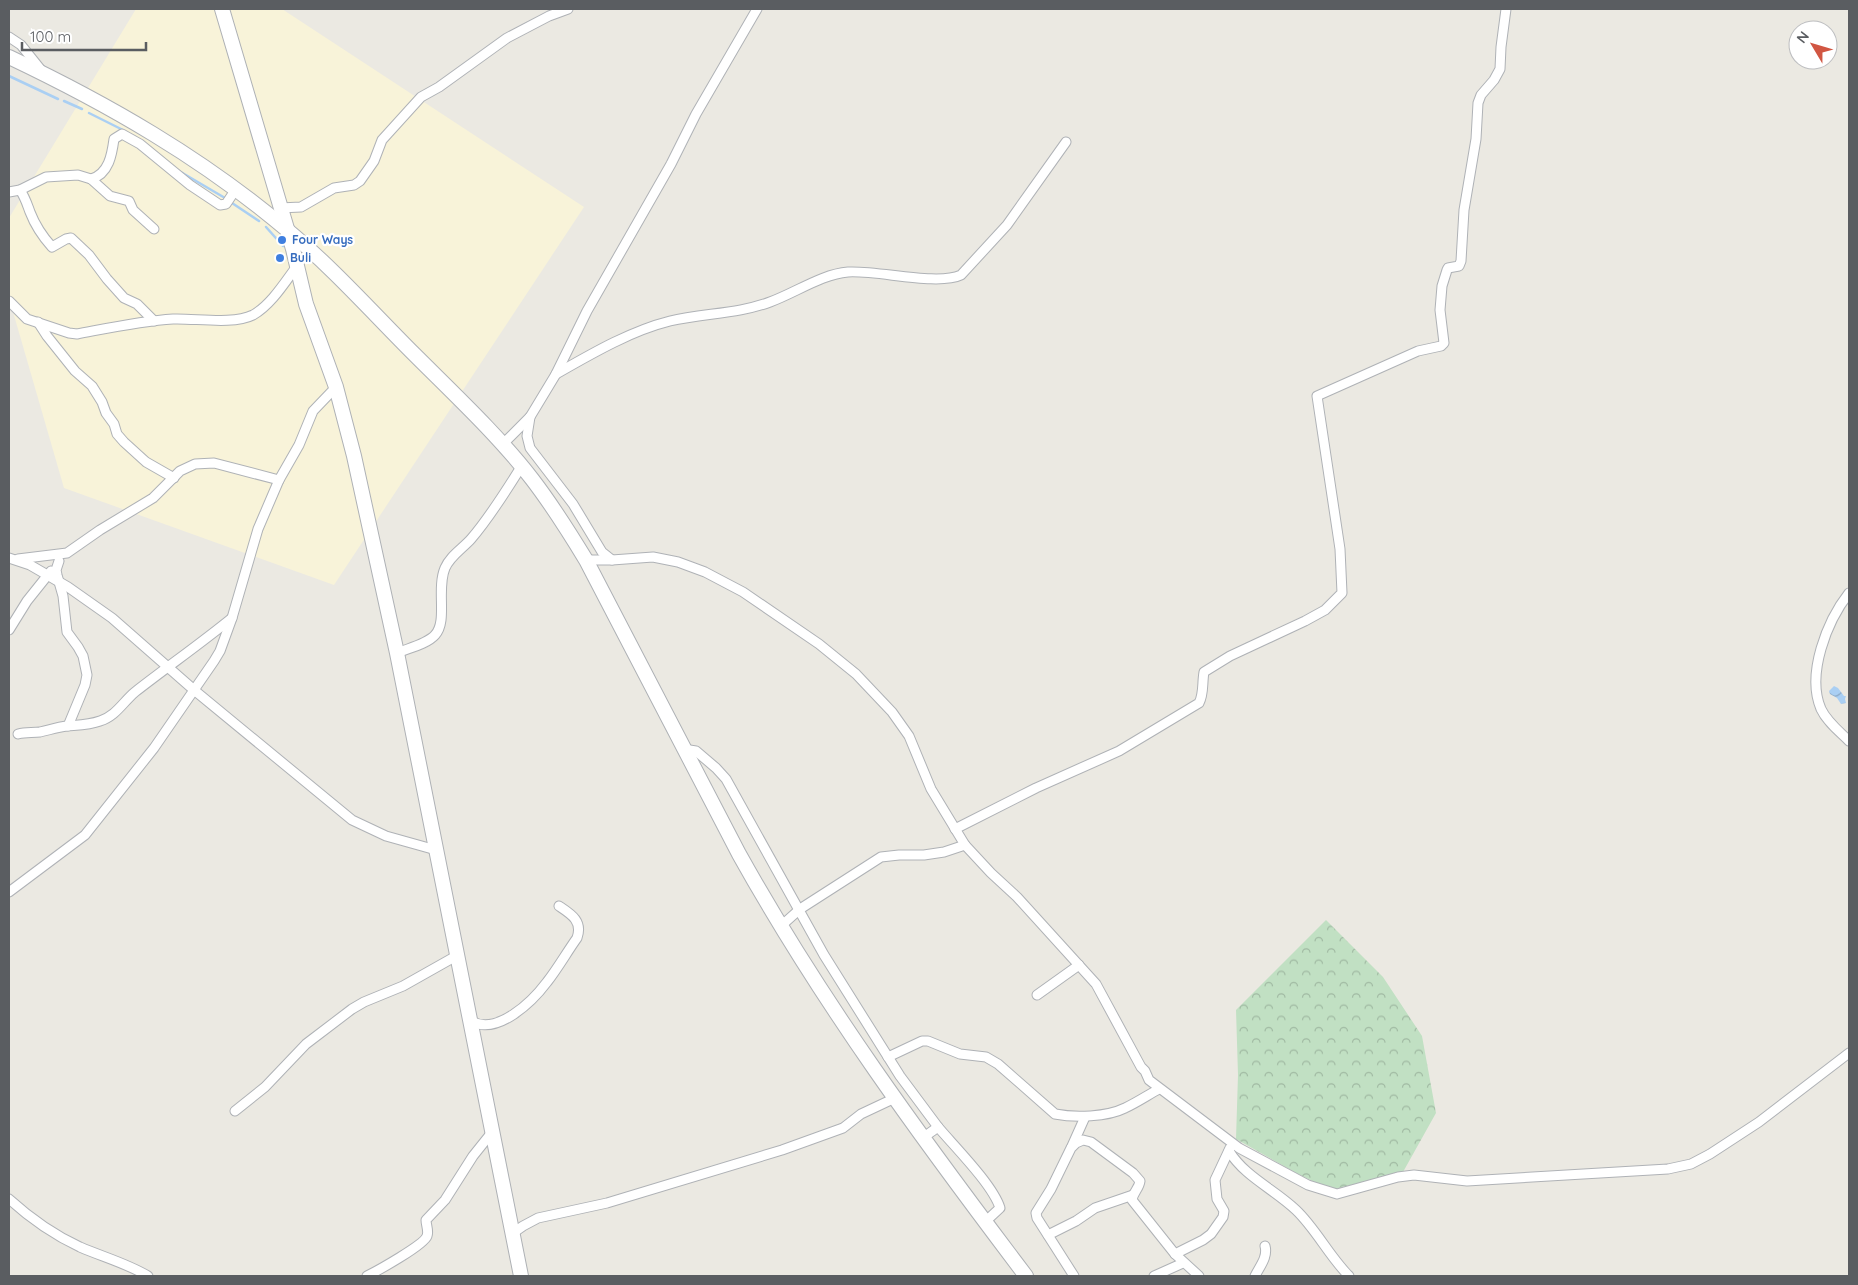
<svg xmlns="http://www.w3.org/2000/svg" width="1858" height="1285" font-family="Quicksand,sans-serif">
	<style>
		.commercial { fill: #f8f3d9 }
		.forest { fill: url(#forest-crowns) }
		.water { fill: url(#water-waves) }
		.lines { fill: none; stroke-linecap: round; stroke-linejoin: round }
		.stream { stroke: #aacff3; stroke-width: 2.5 }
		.street-casing { stroke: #afb2b6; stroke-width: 11 }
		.secondary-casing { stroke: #aeb1b5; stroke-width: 16 }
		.street { stroke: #fff; stroke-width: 9 }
		.secondary { stroke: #fff; stroke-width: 14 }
		.shop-dot { fill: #3f7fe0; stroke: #fff; stroke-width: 2 }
		.labels { text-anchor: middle; stroke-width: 4.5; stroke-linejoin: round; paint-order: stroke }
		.shop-label { font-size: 12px; font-weight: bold; fill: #366cbe; stroke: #fff; text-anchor: start }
	</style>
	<defs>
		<pattern id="forest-crowns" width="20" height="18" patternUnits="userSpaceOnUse" patternTransform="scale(1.25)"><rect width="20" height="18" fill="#c1e0c3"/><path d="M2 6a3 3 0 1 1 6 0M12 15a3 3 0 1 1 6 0" fill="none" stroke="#a0b9a2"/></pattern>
		<pattern id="water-waves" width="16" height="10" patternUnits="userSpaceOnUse" patternTransform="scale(1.25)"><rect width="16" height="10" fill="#aacff3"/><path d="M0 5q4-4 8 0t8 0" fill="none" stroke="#8dabc8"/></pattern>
	</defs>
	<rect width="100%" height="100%" fill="#ebe9e2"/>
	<!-- commercial -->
	<path class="commercial" d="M136,9H282L584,207L334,585L64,488L9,298V218Z"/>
	<!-- forest -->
	<path class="forest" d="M1326,920L1383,977L1422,1036L1436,1113L1403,1172L1331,1190L1298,1174L1236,1139L1238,1075L1236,1010Z"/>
	<!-- water -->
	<path class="water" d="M1834,686L1838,688L1844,696H1846L1845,699L1846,703L1841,704L1837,698L1830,694L1829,691Z"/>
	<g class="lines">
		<!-- stream -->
		<g class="stream">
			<path d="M9,76L58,99"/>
			<path d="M64,101L82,109"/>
			<path d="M89,113L123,130"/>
			<path d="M179,171L225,198"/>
			<path d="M232,203L259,221"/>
			<path d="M266,227L283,246"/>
		</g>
		<!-- street casing -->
		<g class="street-casing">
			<g id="street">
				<path d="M9,37L21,45L41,70"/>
				<path d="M91,179C109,174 112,154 114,139L122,134L140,144L190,185L220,205L226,204L236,189"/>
				<path d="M20,190C25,197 27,204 30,212C35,225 43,237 52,247L66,239L71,238L89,255L107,279L124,298L137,304L154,321"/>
				<path d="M9,192L20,190L46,177L78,175L91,179L110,196L129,201L133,210L154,229"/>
				<path d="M280,208L301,207L334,188L354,185L360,181L374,161L382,140L421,97L439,87L507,38L549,16L568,9"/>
				<path d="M9,301L27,319L69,333L77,334C109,328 141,321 173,319C195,318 233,325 253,315C271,305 285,282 297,266"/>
				<path d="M38,322L47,336L75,371L92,386L102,402L106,413L114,424L117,434L124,442L146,462L174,478"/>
				<path d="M556,374C591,354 630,331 670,321C703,313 738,314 770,302C795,293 822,274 848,272C878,270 937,286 961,275L1007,225L1066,142"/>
				<path d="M530,417L527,436L530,448L573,504L602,552L612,560"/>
				<path d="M502,445L530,417L556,374L587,311L671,164L696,114L757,9"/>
				<path d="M9,558L30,565L68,587L112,618L194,690L352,820L386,836L436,850"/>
				<path d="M18,559L67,553L100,530L153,498L180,471L195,464L214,463L279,480"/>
				<path d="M586,560H612L653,557L678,562L705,572L743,592L819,644L856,674L892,712L909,736L931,789L965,845L991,873L1017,897L1096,984L1141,1067L1145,1071L1149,1080L1239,1148L1308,1185L1337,1194L1398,1177L1414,1175L1467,1181L1668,1169L1691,1164L1710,1154L1759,1122L1849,1053"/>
				<path d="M59,561L56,570L57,575L63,596L67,632L78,647L83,656L87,675L85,685L68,726"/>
				<path d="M1849,593C1827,621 1806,674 1821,709C1827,722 1840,732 1849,741"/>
				<path d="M9,630L27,601L51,571"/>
				<path d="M397,653C409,648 427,644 435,635C448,621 436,589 445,568C450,556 462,549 471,539C490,517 506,491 521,467"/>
				<path d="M18,734C26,732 32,733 40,732C49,730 58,727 67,726C78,725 89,725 100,721C116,716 123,702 135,692C167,667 200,644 232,618"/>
				<path d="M683,749L696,751L716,768L726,779L824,955L900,1076L938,1127"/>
				<path d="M955,829L1036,788L1119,751L1199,703C1204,694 1202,683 1204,672L1230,656L1305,621L1325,610L1342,593L1340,549L1317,396L1418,351L1441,346L1444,343L1440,310L1442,286L1447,270L1448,268L1459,266L1461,261L1464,210L1476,139L1478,103L1481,95L1494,80L1500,69L1501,47L1506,9"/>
				<path d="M9,892L85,835L154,748L214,661L220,651L232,618L258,529L279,480L299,445L313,411L336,387"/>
				<path d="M781,926L800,909L881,857L899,855H924L944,852L965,845"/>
				<path d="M1037,995L1079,965"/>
				<path d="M471,1021C497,1036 532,1002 547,982C558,968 567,952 577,938C583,921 571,914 559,906"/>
				<path d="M888,1057L922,1041H928L960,1054L986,1057L998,1064L1055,1114C1075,1118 1107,1117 1125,1108C1136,1103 1148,1095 1159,1089"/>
				<path d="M235,1111L265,1087L306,1044L352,1009L364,1002L403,986L458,955"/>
				<path d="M924,1137L938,1127C954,1146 993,1185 1000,1208L986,1221"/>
				<path d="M1072,1146L1085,1117"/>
				<path d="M1229,1151C1245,1177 1274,1189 1296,1210C1316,1229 1329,1256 1349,1276"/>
				<path d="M9,1199C30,1218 54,1235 80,1247C103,1257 126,1263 148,1276"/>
				<path d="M513,1233L523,1226L538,1218L607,1203L782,1150L843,1128L861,1114L895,1098"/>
				<path d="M1048,1235L1076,1221L1095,1208L1133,1195"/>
				<path d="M1175,1254L1203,1240L1211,1234L1223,1217L1224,1211L1217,1199L1215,1180L1230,1148"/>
				<path d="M367,1276C377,1271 424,1245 427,1236C429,1231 426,1225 426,1220L445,1200L473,1156L493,1131"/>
				<path d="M1074,1276L1037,1218L1036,1213L1051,1189L1071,1148L1076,1143L1083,1140L1091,1142L1133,1173L1140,1181C1139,1189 1133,1192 1132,1200L1175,1254L1199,1276"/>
				<path d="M1154,1276L1183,1263"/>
				<path d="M1255,1276C1260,1266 1268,1257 1265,1246"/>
			</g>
		</g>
		<!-- secondary casing -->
		<g class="secondary-casing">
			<g id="secondary">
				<path d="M222,9L293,249L306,304L336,387L354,456L397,653L521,1276"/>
				<path d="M9,57C108,104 202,158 286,229C332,267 372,312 414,354C454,394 498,435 532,479C552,505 569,532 586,560L739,854C822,1003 923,1140 1026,1276"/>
			</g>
		</g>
		<!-- street -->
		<use href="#street" class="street"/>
		<!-- secondary -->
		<use href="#secondary" class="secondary"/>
	</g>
	<!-- markers -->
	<g class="shop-dot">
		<circle cx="282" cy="240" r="5"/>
		<circle cx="280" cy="258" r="5"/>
	</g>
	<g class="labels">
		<!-- shop labels -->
		<g class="shop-label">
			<text x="292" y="244">Four Ways</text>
			<text x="290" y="262">Buli</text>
		</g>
	</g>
	<!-- border -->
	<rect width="1858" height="1285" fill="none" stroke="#5a5d61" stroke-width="20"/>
	<!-- north arrow -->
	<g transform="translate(1813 45) rotate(308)"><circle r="24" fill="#ffffff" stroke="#bdbec0"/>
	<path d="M0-4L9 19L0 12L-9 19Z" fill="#d15642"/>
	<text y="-8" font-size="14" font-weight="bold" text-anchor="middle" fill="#5a5d61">N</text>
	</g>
	<!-- scale -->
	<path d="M22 42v8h124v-8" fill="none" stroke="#5a5d61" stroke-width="2.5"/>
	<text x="30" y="42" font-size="15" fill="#5a5d61" stroke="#ffffff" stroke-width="4" paint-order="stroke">100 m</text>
</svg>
